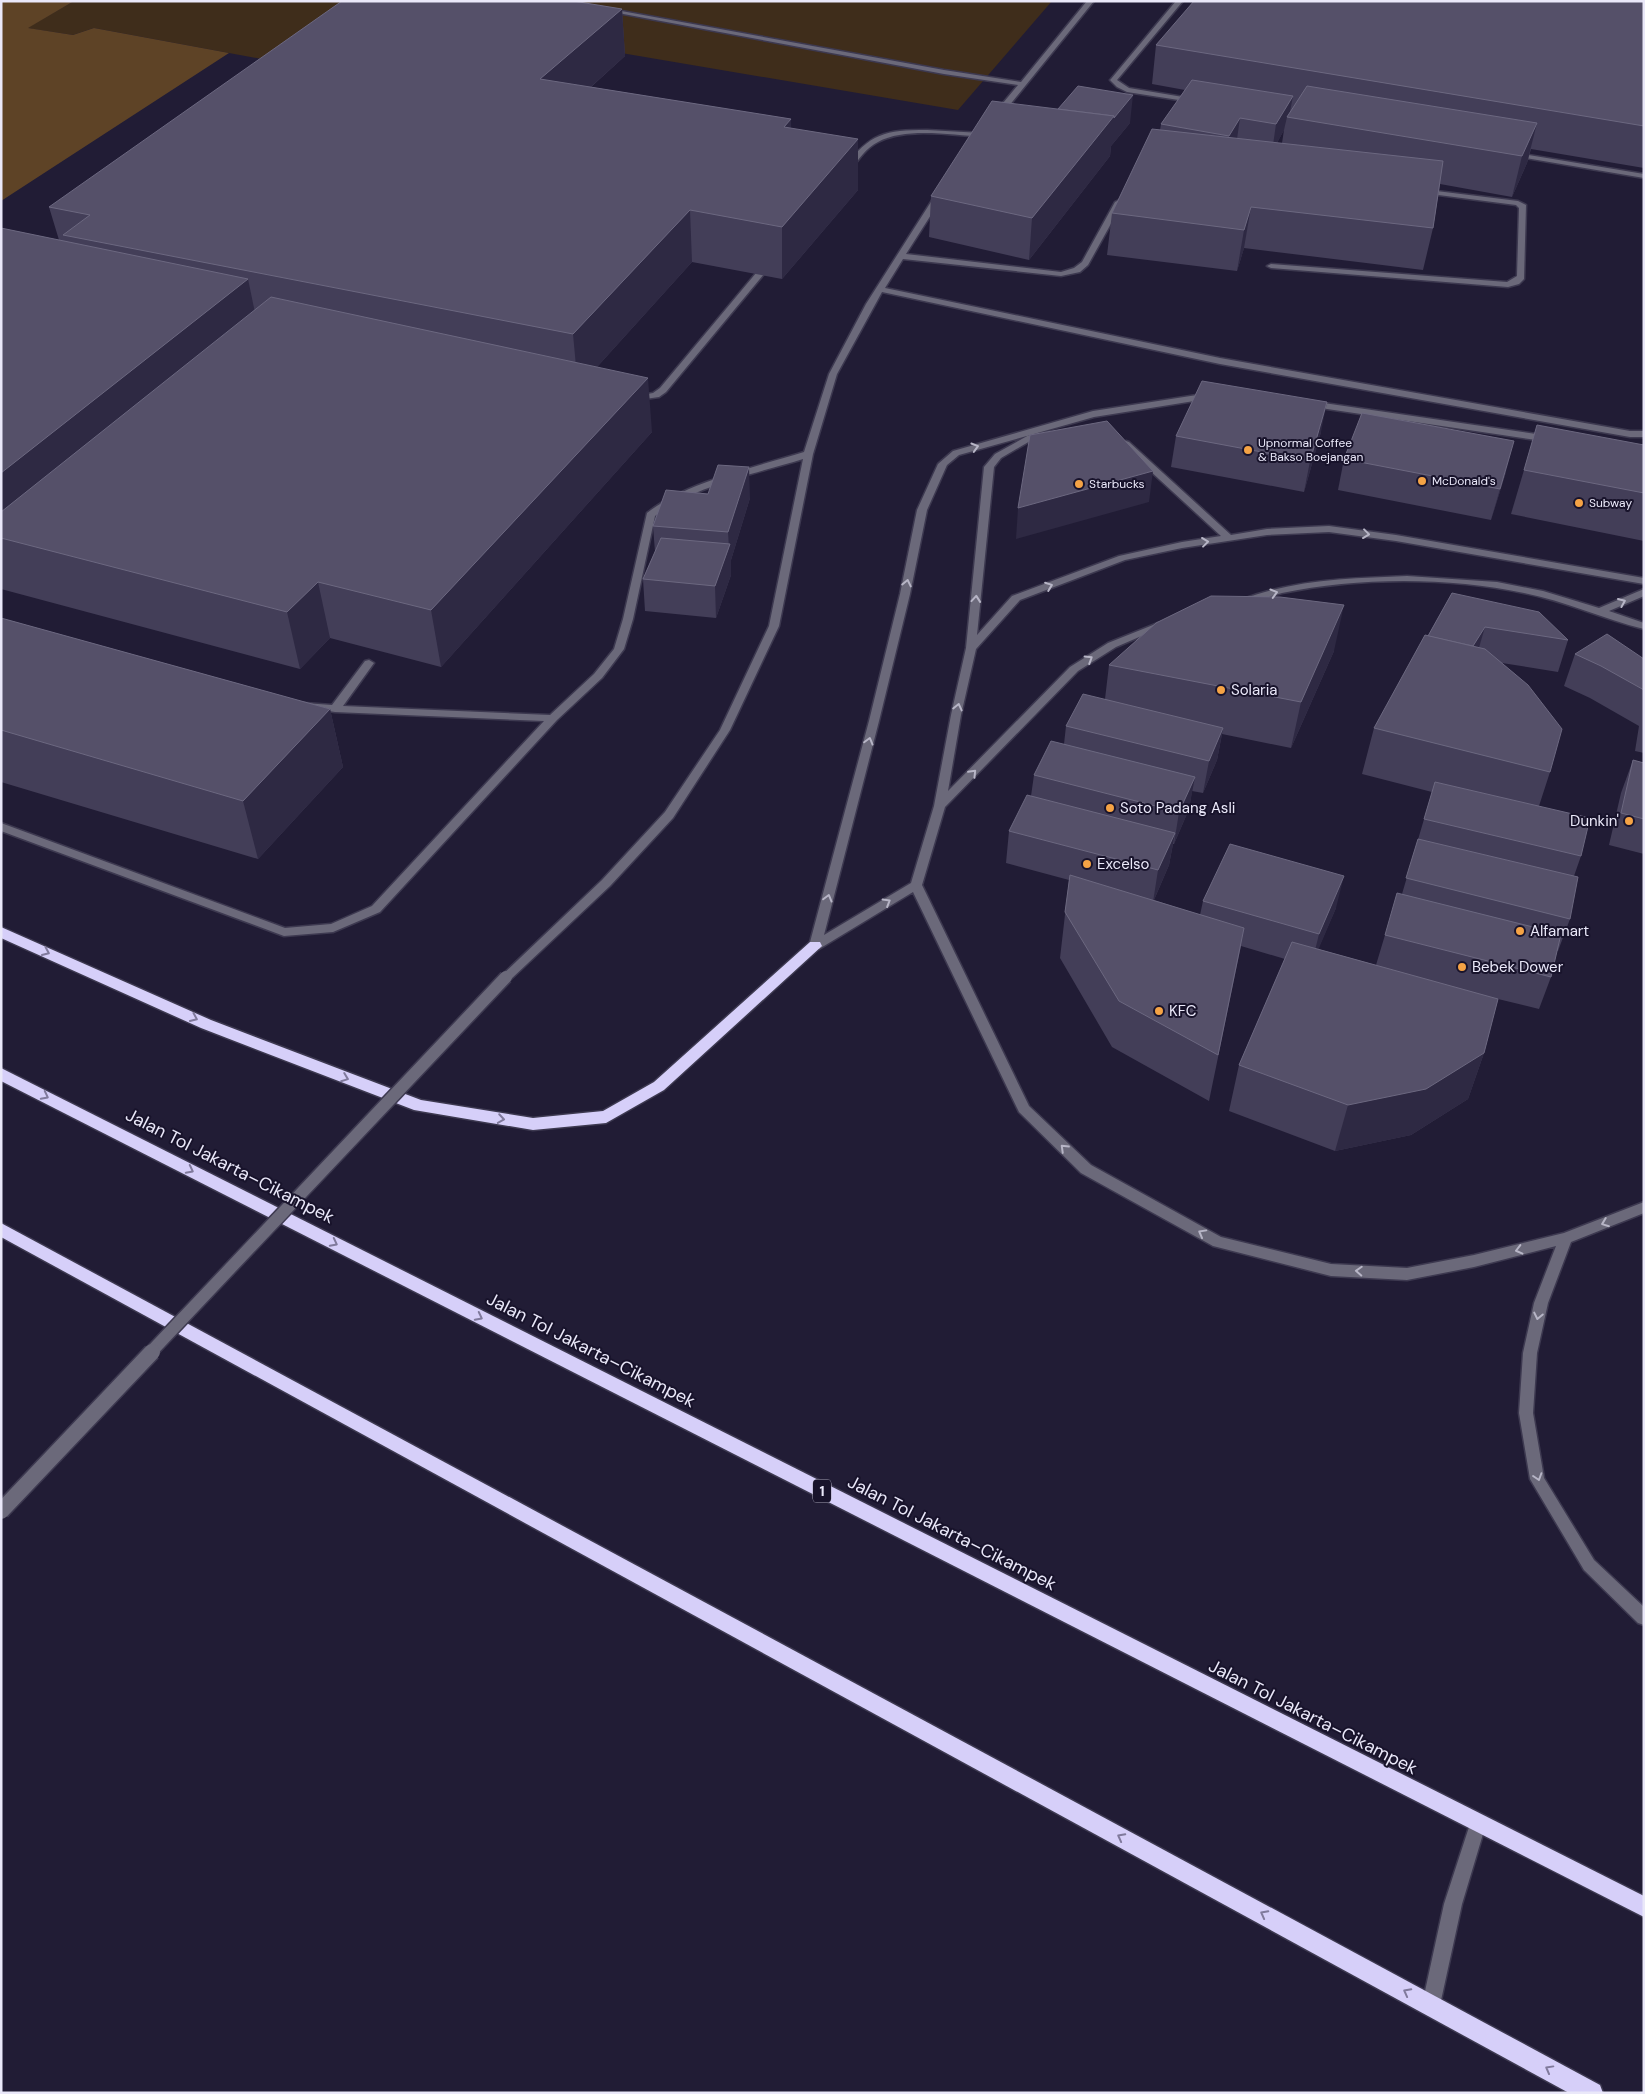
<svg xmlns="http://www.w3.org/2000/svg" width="1645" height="2094" font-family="'DM Sans',sans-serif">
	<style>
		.green { fill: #3f2d1b }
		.forest { fill: #5e4326 }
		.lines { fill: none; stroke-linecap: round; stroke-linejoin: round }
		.minor-casing { stroke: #3d3950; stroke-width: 3 }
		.highway-casing { stroke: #3d3950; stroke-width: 3 }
		.minor { fill: #6b697a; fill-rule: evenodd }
		.highway { fill: #d6cff9; fill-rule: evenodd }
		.minor-bridge-far1-casing { stroke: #3d3950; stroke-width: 15; stroke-linecap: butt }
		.minor-bridge-casing { stroke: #3d3950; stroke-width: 19; stroke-linecap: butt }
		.minor-bridge-far1 { stroke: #6b697a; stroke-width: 12 }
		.minor-bridge { stroke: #6b697a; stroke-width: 16 }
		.wall { fill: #433e58; fill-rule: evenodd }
		.shaded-wall { fill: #2e2943 }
		.building { fill: #555069; stroke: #6c6880 }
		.oneway { stroke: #b7b5c6 }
		.oneway2 { stroke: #807a9c }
		.poi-dot { fill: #f5a345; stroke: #18132b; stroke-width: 2 }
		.labels { text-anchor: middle; stroke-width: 4; stroke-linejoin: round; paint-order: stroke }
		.far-poi-label { font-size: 12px; fill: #eae8f9; stroke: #18132b; text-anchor: start }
		.shield { fill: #18132b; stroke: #aba8bb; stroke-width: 1 }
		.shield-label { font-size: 14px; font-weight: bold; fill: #eae8f9 }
		.poi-label { font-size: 15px; fill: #eae8f9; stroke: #18132b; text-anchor: start }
		.near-street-label { font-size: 18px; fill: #eae8f9; stroke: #18132b }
	</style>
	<rect width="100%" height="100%" fill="#211c35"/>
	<!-- green -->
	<path class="green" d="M74,1H1052L958,110L385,13L305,67L94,28L73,35L27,28Z"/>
	<!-- forest -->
	<path class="forest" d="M1,1H74L28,28L73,35L94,28L229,53L1,201Z"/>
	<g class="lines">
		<!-- minor casing -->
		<g class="minor-casing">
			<g id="minor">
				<path d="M1087,1H1094L1000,117H997L993,115L1018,85L944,74L602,10L605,8L944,70L1021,82Z"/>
				<path d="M1176,1H1183L1117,80L1129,88L1195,99H1198V103L1127,92L1117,87L1110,80L1111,79Z"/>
				<path d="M927,130L982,133L986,135L982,137C952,135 905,127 878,142C866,148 858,160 851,170L844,168C870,133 885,130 927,130Z"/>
				<path d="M1511,152L1644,174V178L1514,156L1510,154Z"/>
				<path d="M1420,189L1518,201L1526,205L1524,279L1519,284L1508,287L1271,268L1267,266L1271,264L1507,282L1517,276L1519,208L1516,205L1423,193H1420Z"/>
				<path d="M936,194L943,196L906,254L1061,272L1074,268L1082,262L1115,202L1119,200L1123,202L1088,265L1080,272L1061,276L903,259L885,288L1220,358L1630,431H1644V437H1630L1220,364L882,292L837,374L813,454L779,626L730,730L673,818L610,886L510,980H502L500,977L602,880L665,812L720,730L769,626L803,459C758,473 691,487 655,516L633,619L624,649L602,678L557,720L380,912L333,932L284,936L1,831V823L285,928L331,924L372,906L544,721L335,712L304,707L303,705L304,703L332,705L365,661L369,660L374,663L343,706L550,715L594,674L614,649L623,619L647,513C686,482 756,467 804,452L829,374L866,304Z"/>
				<path d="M767,260L774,262L666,392L659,397L631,401V397L653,393L660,388Z"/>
				<path d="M1210,393L1213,394V398L1094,417L959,455L947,465L927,510L910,594L879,721L824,935L911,883L934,806L951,715L966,648L984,467L995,454L1029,435H1035L1037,437L1001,458L994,467L977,635L1012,596L1119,556L1182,542L1221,536L1123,446L1121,444L1126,441L1129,442L1231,535L1267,529L1329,526L1396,535L1644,578V584L1396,541L1329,532L1267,535L1182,548L1125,560L1020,600L976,649L961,715L948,791L1070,667L1108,643L1158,623L1162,622L1167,625L1116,647L1078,671L945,807L922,885L1029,1106L1091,1165L1221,1237L1331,1264L1407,1268L1474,1255L1564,1233L1644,1202V1213L1571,1242L1548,1303L1537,1353L1533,1413L1544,1478L1594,1560L1644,1607V1625L1638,1623L1584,1570L1530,1479L1519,1413L1523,1353L1534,1303L1556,1246L1474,1267L1407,1280L1331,1276L1213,1246L1081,1173L1019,1112L913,892L819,949H811L809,946L869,721L900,594L917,510L938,464L953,451L1093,411Z"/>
				<path d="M1310,401L1550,436L1555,439L1550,442L1307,406L1306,404Z"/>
				<path d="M1407,576L1497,582L1543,591L1599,608L1644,589V596L1609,611L1644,623V629C1603,619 1565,601 1524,593C1449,577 1358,577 1282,593C1270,596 1258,601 1246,604L1241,601C1245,597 1252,596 1258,594C1306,579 1358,578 1407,576Z"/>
				<path d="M1478,1816L1484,1818L1486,1824L1462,1904L1440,2005L1437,2011L1431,2014L1425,2011L1422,2005L1444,1904L1470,1824L1472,1818Z"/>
			</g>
		</g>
		<!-- highway casing -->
		<g class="highway-casing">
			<g id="highway">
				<path d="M1,927L211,1020L421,1100L533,1118L603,1111L654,1082L810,942H820L822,946L664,1090L606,1123L533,1130L414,1110L201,1028L1,938Z"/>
				<path d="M1,1068L1644,1896V1917L1,1081Z"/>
				<path d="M1,1223L1600,2085L1603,2093H1569L1,1237Z"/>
			</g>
		</g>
		<!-- minor -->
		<use href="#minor" class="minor"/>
		<!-- highway -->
		<use href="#highway" class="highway"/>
		<!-- minor-bridge-far1 casing -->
		<g class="minor-bridge-far1-casing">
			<path id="minor-bridge-far1" d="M150,1353L506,977"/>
		</g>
		<!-- minor-bridge casing -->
		<g class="minor-bridge-casing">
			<path id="minor-bridge" d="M1,1511L152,1352"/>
		</g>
		<!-- minor-bridge-far1 -->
		<use href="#minor-bridge-far1" class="minor-bridge-far1"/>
		<!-- minor-bridge -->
		<use href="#minor-bridge" class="minor-bridge"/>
	</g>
	<!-- wall -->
	<g class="wall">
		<path d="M1644,1V168L1531,149L1527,163L1512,197L1440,184L1433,228L1423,270L1244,248L1237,271L1107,255L1112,213L1160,130L1161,124L1185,90L1152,84L1156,45ZM1284,130L1282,143H1277L1279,139Z"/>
		<path d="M622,9L625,56L591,87L791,119V128L858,190L782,279L692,262L597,367L652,432L441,667L330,638L300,669L1,589V228L59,240L49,207Z"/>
		<path d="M1130,123L1111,146L1110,156L1029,260L929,237L931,196Z"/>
		<path d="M1321,432L1304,492L1171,467L1176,436Z"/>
		<path d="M1644,445V541L1511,514L1524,470Z"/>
		<path d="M1344,459L1506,472L1491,520L1338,490Z"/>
		<path d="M750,498L731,560V575L716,618L645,611L643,579L655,552L653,526Z"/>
		<path d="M1452,593L1568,640L1558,672L1502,663L1550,772L1539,806L1581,856L1574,876L1570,919L1558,951H1557L1551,977L1539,1009L1498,999L1484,1053L1468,1099L1411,1135L1335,1151L1229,1111L1239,1065L1285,959L1241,946L1209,1101L1112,1047L1060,958L1069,880L1006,863L1009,831L1031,796L1034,775L1064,744L1066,726L1105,699L1109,665L1334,651L1291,748L1222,734L1217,760L1203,793L1192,791L1189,809L1174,844H1173L1169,865L1154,900L1200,915L1203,901L1336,908L1318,949L1376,965L1385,935L1402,894L1432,792L1362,774L1374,728L1428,636Z"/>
		<path d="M1,618L330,709L343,767L258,859L1,782Z"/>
		<path d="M1575,654L1644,659V753L1635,751L1639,726L1590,698L1564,686Z"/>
		<path d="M1633,760L1644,763V854L1609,845L1621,793Z"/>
	</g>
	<!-- shaded-wall -->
	<g class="shaded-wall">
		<path d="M622,9L625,56L545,128L540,79Z"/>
		<path d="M1133,95L1130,123L1111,146L1110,156L1029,260L1032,218L1114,116Z"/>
		<path d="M1293,96L1289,117H1287L1284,130L1272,152L1276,124Z"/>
		<path d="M1240,118L1236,146L1225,163L1229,136Z"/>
		<path d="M791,119L792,169L784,127Z"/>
		<path d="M1537,123L1527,163L1512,197L1522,156Z"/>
		<path d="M858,139V190L782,279V227Z"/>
		<path d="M1251,207L1244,248L1237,271L1244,230Z"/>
		<path d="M690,210L692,262L578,388L573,334Z"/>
		<path d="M248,279L259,332L1,538V473Z"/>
		<path d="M648,378L652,432L441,667L431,610Z"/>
		<path d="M1327,402L1321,432L1304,492L1310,461Z"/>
		<path d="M1514,441L1506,472L1491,520L1500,489Z"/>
		<path d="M749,467L750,498L731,560V575L716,618L715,586L729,548L728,532Z"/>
		<path d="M1153,471L1149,502L1016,539L1018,508Z"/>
		<path d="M318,582L330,638L300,669L287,612Z"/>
		<path d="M1344,605L1334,651L1291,748L1301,702Z"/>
		<path d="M1485,627L1476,658L1465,659Z"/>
		<path d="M330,709L343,767L258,859L243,801Z"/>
		<path d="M1223,728L1217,760L1203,793L1209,761Z"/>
		<path d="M1195,777L1189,809L1174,844L1179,812Z"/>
		<path d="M1175,833L1169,865L1153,902L1158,870Z"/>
		<path d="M1344,876L1336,908L1311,967L1319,934Z"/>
		<path d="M1484,1053L1468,1099L1411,1135L1335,1151L1348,1105Z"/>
	</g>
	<!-- building -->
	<g class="building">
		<path d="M342,1H573L622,9L540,79L791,119L784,127L858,139L782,227L690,210L573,334L63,235L90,215L49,207Z"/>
		<path d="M1194,1H1644V126L1156,45Z"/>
		<path d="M1192,80L1293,96L1276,124L1240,118L1229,136L1161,124Z"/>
		<path d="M1078,86L1133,95L1114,118V116L1058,109Z"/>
		<path d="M1307,86L1537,123L1522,156L1287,117Z"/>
		<path d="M992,101L1114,116L1032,218L931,196Z"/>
		<path d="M1152,129L1443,161L1433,228L1251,207L1244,230L1112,213Z"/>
		<path d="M1,228L248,279L1,473Z"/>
		<path d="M271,297L648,378L431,610L318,582L287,612L1,538V512Z"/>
		<path d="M1202,381L1327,402L1310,461L1176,436Z"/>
		<path d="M1362,413L1514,441L1500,489L1344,459Z"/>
		<path d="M1107,421L1153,471L1018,508L1030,435Z"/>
		<path d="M1537,425L1644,445V493L1524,470Z"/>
		<path d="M718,465L749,467L728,532L653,526L666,490L708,494Z"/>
		<path d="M661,538L730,544L715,586L643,579Z"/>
		<path d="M1452,593L1539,612L1568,640L1485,627L1473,646L1428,636Z"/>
		<path d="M1211,596L1280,597L1344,605L1301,702L1109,665L1156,623Z"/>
		<path d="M1,618L330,709L243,801L1,730Z"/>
		<path d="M1607,634L1644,659V690L1601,666L1575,654Z"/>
		<path d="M1425,635L1485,649L1528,685L1562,729L1550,772L1374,728Z"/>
		<path d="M1083,694L1223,728L1209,761L1066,726Z"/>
		<path d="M1051,741L1195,777L1179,812L1034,775Z"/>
		<path d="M1633,760L1644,763V819L1621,813Z"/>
		<path d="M1435,782L1590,818L1581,856L1424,819Z"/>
		<path d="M1027,795L1175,833L1158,870L1009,831Z"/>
		<path d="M1418,839L1578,877L1570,919L1406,878Z"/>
		<path d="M1230,844L1344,876L1319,934L1203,901Z"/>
		<path d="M1070,875L1244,928L1218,1055L1119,1001L1065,912Z"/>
		<path d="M1397,893L1561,934L1551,977L1385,935Z"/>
		<path d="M1292,942L1498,999L1484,1053L1426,1089L1348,1105L1239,1065Z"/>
	</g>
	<!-- one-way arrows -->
	<defs><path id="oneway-chevron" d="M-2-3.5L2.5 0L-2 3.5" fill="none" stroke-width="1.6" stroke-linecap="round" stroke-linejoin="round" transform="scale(1.25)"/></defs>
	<g class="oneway">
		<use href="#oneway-chevron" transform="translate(975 447) rotate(-16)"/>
		<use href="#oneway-chevron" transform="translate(1366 534) rotate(7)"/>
		<use href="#oneway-chevron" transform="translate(1205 542) rotate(-7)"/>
		<use href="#oneway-chevron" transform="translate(907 583) rotate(-78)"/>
		<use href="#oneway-chevron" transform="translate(1049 586) rotate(-21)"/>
		<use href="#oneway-chevron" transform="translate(1274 593) rotate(-16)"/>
		<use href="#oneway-chevron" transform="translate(976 599) rotate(-85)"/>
		<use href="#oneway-chevron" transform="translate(1622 602) rotate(-23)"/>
		<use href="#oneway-chevron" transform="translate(1089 659) rotate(-32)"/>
		<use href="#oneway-chevron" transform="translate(958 707) rotate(-77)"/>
		<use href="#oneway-chevron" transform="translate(869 741) rotate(-75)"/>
		<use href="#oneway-chevron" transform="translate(973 773) rotate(-46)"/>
		<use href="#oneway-chevron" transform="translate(828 898) rotate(-75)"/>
		<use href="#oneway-chevron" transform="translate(887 902) rotate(-31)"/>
		<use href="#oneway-chevron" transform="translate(1064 1148) rotate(-136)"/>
		<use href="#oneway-chevron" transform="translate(1605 1223) rotate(159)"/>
		<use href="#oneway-chevron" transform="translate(1202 1233) rotate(-151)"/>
		<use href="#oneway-chevron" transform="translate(1519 1250) rotate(166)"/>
		<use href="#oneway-chevron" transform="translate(1359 1271) rotate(-177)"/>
		<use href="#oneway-chevron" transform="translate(1538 1316) rotate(102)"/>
		<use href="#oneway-chevron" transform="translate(1538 1477) rotate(72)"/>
	</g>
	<g class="oneway2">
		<use href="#oneway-chevron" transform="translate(46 952) rotate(24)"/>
		<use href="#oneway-chevron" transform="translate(194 1018) rotate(24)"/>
		<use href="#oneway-chevron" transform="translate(345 1078) rotate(21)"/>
		<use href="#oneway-chevron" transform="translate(45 1096) rotate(27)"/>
		<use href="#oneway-chevron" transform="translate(501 1119) rotate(9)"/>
		<use href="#oneway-chevron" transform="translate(190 1170) rotate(27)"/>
		<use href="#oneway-chevron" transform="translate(334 1243) rotate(27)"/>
		<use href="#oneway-chevron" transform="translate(479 1317) rotate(27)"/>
		<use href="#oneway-chevron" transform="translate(1121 1837) rotate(-152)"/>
		<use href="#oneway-chevron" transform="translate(1264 1914) rotate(-152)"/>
		<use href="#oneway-chevron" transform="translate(1407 1992) rotate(-152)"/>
		<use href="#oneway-chevron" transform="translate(1549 2069) rotate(-151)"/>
	</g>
	<!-- markers -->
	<g class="poi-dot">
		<circle cx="1248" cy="450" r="5"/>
		<circle cx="1422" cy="481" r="5"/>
		<circle cx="1079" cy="484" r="5"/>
		<circle cx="1579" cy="503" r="5"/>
		<circle cx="1221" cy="690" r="5"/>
		<circle cx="1110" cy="808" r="5"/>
		<circle cx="1629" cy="821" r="5"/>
		<circle cx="1087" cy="864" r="5"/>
		<circle cx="1520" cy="931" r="5"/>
		<circle cx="1462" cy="967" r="5"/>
		<circle cx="1159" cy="1011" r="5"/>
	</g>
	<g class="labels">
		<!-- far-poi labels -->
		<g class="far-poi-label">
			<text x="1258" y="447">Upnormal Coffee<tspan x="1258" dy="14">&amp; Bakso Boejangan</tspan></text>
			<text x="1432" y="485">McDonald's</text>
			<text x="1089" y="488">Starbucks</text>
			<text x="1589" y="507">Subway</text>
		</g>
		<!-- shield labels -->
		<rect class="shield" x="813" y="1479.5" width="18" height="23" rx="4"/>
		<g class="shield-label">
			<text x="822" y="1496">1</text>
		</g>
		<!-- poi labels -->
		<g class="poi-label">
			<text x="1231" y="695">Solaria</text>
			<text x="1120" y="813">Soto Padang Asli</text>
			<text x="1619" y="826" text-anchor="end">Dunkin'</text>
			<text x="1097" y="869">Excelso</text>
			<text x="1530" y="936">Alfamart</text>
			<text x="1472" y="972">Bebek Dower</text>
			<text x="1169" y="1016">KFC</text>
		</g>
		<!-- near-street labels -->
		<g class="near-street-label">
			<text transform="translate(230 1166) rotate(27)" y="6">Jalan Tol Jakarta–Cikampek</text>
			<text transform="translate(591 1350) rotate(27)" y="6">Jalan Tol Jakarta–Cikampek</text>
			<text transform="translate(952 1533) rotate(27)" y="6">Jalan Tol Jakarta–Cikampek</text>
			<text transform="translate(1313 1717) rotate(27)" y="6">Jalan Tol Jakarta–Cikampek</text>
		</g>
	</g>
	<!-- border -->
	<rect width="1645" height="2094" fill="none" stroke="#eae8f9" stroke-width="5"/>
</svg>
